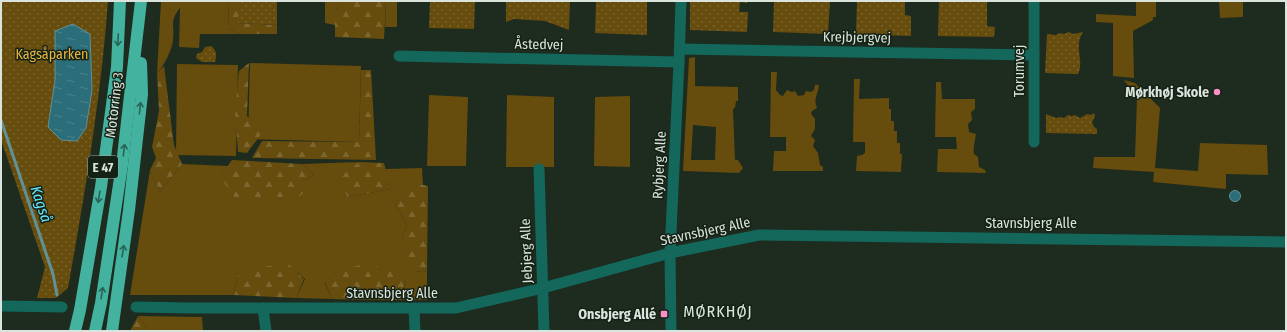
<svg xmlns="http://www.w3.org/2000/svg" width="1287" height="332" font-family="'Fira Sans Condensed',sans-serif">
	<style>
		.grass { fill: #664c0d; fill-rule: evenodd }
		.forest { fill: url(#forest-firs) }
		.park { fill: url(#park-dots) }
		.water { fill: url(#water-ripples); stroke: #609197 }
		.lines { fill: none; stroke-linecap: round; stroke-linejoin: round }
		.stream { stroke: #609197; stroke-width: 3 }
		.minor { stroke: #13675b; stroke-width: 11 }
		.highway { stroke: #43b3a0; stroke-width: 12 }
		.oneway { stroke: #296354 }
		.poi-dot { fill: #fa8fc8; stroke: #142216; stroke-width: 1.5 }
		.labels { text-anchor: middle; stroke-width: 3; stroke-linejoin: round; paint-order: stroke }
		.shield { fill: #142216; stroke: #9faaa1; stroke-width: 1 }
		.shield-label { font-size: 13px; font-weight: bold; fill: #dbe4dc }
		.street-label { font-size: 14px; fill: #dbe4dc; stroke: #142216 }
		.park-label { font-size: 14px; fill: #ebb63f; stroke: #142216 }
		.poi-label { font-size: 14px; font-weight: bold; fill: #dbe4dc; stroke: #142216; text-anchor: end }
		.water-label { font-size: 15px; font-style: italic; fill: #6ae7ff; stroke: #142216 }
		.quarter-label { font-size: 16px; letter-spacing: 1px; fill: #d7e9d9; stroke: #142216 }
	</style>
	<defs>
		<pattern id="forest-firs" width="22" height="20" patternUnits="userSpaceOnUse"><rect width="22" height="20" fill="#664c0d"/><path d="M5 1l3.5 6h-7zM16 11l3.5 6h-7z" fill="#7b6630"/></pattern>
		<pattern id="park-dots" width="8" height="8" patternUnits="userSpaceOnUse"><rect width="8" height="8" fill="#664c0d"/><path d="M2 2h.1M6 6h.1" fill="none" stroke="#7b6630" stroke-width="1.8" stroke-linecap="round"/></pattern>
		<pattern id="water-ripples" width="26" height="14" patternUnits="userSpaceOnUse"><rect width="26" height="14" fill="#2c6d7a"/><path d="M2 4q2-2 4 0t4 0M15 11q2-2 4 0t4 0" fill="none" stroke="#4a828c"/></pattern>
	</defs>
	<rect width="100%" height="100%" fill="#1e2b1f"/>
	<!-- grass -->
	<g class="grass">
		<path d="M161,1H229L228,28L240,34H200L199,48L179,47L180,8C169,22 175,24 173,40C172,50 164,66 157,73Z"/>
		<path d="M325,1H340L335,12V25L325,23Z"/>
		<path d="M386,1H397V27H385Z"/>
		<path d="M1136,1H1156V17H1153V20L1133,31L1134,78L1113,76V23L1096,22V14L1136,16Z"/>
		<path d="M1243,1V17L1220,18L1219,2Z"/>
		<path d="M695,57V86L738,87V101H736L735,108L733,109L735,160H738L743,168L739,173L683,171L689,58ZM693,125L716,127L715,160H691Z"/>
		<path d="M250,63L361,66L359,142L248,139Z"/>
		<path d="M177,64L238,65L236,156L176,155Z"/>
		<path d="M771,72H777L776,90L780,95L783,96L787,90L792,92L795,91L798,96L804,95L806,91L811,92L814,90L815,85H819C818,95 813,98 817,108L812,111L811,114L815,119V129L811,136L815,140L813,146L818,153L820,165L823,167V171H773L774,151H786V137H770Z"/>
		<path d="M854,79H860L859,99L889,98V109H891V121H894V131H897V143H900V154H902L901,172L856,171L857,156L862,155L865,153V142H853Z"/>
		<path d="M1124,80L1135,83L1160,108L1155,168L1198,171L1200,143L1267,145L1268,175L1226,174V189L1153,182L1154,172L1093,168L1094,157H1135L1137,98Z"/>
		<path d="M936,82H941L942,99H975V109L971,112L972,120L968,124L969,132L976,134C975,141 973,147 974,154L978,157L979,167L985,170L986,173L937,172L938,149H957L956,137H935Z"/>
		<path d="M429,95L468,97L466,166H427Z"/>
		<path d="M507,95L554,97V167H506Z"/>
		<path d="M630,96V167L594,166L595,97Z"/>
		<path d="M359,162L341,177L347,197L391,189L385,169L422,168L423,185L414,184L395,204L407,225L402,237L416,272L427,270V300H369L403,293L406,280L384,271L335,272L325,283L332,299L296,298L305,279L289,265L238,276L233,295H130L150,170L160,192L182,164L228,166L220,177L303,181L314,175L302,164Z"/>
		<path d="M138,316L202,317L203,331H149Z"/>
	</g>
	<!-- forest -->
	<g class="forest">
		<path d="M229,1H239V23L277,25V34H240L228,28Z"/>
		<path d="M340,1H386L384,39L335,37V12Z"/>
		<path d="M249,63L247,116L262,133L247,153L238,152L235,111L239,71Z"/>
		<path d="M164,66L174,145L182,164L160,192L150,170L156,158L152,147L159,111L157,73Z"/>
		<path d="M361,70H371L376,160L252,158L262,141L359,142Z"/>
		<path d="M232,160L302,164L314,175L303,181L308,190L294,200L235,198L220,177Z"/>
		<path d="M359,162L384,163L391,189L347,197L340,177Z"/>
		<path d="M414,183L428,186L427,270L416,272L410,264L402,237L407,225L395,204Z"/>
		<path d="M370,262L384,271L397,267L406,280L402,294L369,300L332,299L325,282L335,272Z"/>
		<path d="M290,265L304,279L296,298L233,295L238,276L249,267Z"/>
		<path d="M138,316L149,331H130Z"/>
	</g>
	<!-- park -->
	<g class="park">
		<path d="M1,1H108C101,97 85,193 68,288L56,298H37L45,267L1,140Z"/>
		<path d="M239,1H277V25L238,23Z"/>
		<path d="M430,1H475L474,29L429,28Z"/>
		<path d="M506,1H570L569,30L545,21L514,19L506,22Z"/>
		<path d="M596,1H647V35L595,33Z"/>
		<path d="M690,1H747V3L740,2L739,12H748L747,32L690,30Z"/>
		<path d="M774,1H830L828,34L773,32Z"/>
		<path d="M857,1H905V15L911,16V36L856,34Z"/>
		<path d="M939,1H987V26L995,27L994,37L938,36Z"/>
		<path d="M1069,32L1073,34L1083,32C1073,48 1085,60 1078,74L1045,73L1047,34L1056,35L1060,33L1064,34Z"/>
		<path d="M211,46C217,51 217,55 215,62H202L196,58L197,54L202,52L205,47Z"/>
		<path d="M1094,113L1095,116L1092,122L1094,127L1097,129V134L1046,133V114L1056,118L1059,117L1064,118L1068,115L1072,116L1075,115L1080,118L1087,114L1091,115Z"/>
	</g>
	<!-- water -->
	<g class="water">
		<path d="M73,24L90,34L92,90L86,128L77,141L61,140L48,127L55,80V31Z"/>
		<circle cx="1235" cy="196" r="5.5"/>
	</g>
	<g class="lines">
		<!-- stream -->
		<path class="stream" d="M1,120L53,274L57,295"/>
		<!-- minor -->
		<g class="minor">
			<path d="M680,49L1034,55"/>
			<path d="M399,56L679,62"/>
			<path d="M1034,142V1"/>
			<path d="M539,169L544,331"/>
			<path d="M1,306L62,307"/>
			<path d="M136,307L190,308H456L543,288L670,253L759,235L1286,242"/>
			<path d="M263,308L266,331"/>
			<path d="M414,309L415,331"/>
			<path d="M671,331L670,253L679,62L681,1"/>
		</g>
		<!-- highway -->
		<g class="highway">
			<path d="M75,331L80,310L101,187L117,67L120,1"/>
			<path d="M95,331L101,303L122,165L141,1"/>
			<path d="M112,331L129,210L142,94L141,63"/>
		</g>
	</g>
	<!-- one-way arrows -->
	<defs><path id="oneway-shaft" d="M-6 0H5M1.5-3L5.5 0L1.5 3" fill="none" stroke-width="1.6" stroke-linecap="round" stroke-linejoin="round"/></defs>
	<g class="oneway">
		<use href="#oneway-shaft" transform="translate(118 40) rotate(93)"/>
		<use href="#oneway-shaft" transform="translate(140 108) rotate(-84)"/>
		<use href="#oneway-shaft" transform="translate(124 150) rotate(-83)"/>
		<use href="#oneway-shaft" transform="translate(99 197) rotate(99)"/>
		<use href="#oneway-shaft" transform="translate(123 251) rotate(-81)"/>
		<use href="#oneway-shaft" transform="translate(102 293) rotate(-81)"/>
	</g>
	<!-- markers -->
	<g class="poi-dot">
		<circle cx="1217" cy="92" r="4"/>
		<rect x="660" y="310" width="8" height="8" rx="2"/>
	</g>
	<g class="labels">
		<!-- shield labels -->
		<rect class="shield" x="88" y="156" width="30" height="22" rx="3"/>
		<g class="shield-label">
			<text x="103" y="172">E 47</text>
		</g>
		<!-- street labels -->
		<g class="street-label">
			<text transform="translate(857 37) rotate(1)" y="5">Krejbjergvej</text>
			<text transform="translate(539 44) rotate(1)" y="5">Åstedvej</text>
			<text transform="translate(1019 71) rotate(-90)" y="5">Torumvej</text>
			<text transform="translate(114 105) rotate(-83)" y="5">Motorring 3</text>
			<text transform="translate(659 165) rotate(-87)" y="5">Rybjerg Alle</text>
			<text x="1031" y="228">Stavnsbjerg Alle</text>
			<text transform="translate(705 231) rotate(-12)" y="5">Stavnsbjerg Alle</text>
			<text transform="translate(526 251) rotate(-92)" y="5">Jebjerg Alle</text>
			<text x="392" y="298">Stavnsbjerg Alle</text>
		</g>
		<!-- park labels -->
		<g class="park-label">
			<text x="52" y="59">Kagsåparken</text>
		</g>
		<!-- poi labels -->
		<g class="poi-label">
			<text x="1209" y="97">Mørkhøj Skole</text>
			<text x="656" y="319">Onsbjerg Allé</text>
		</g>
		<!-- water labels -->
		<g class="water-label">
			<text transform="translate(41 204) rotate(71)" y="5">Kagså</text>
		</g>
		<!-- quarter labels -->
		<g class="quarter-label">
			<text x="718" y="317">MØRKHØJ</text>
		</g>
	</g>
	<!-- border -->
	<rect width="1287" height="332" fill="none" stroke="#dbe4dc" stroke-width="4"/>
</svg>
